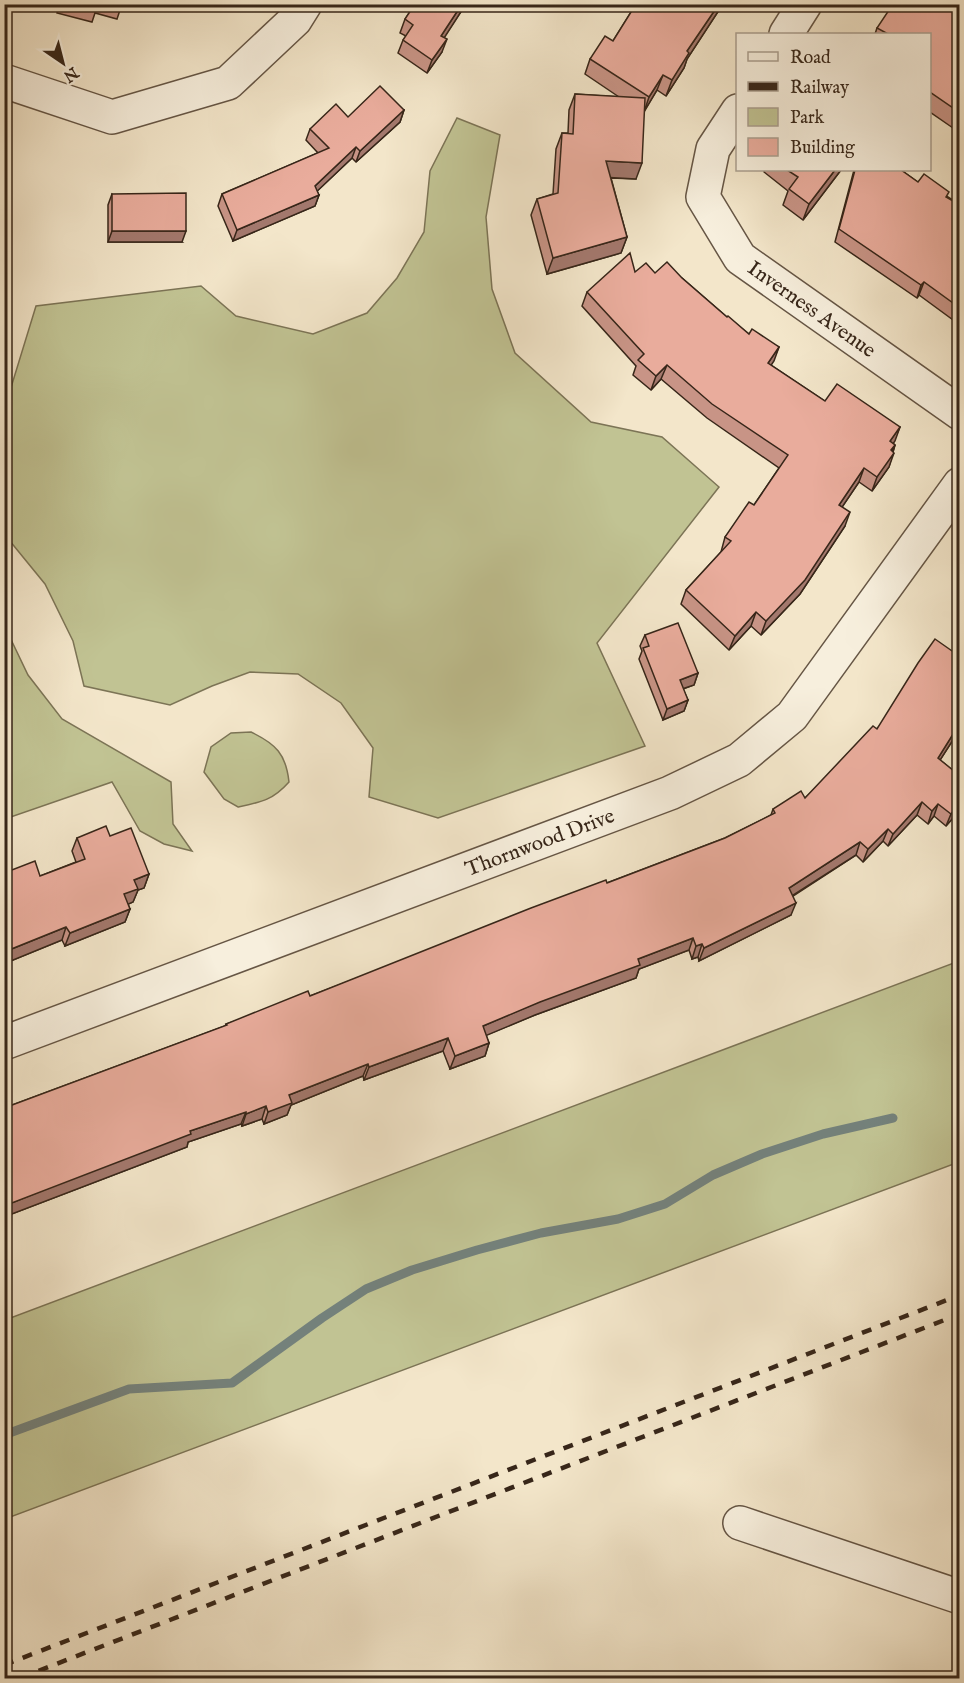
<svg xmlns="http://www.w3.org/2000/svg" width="964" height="1683" font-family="'IM FELL English',serif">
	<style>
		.green { fill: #c1c393; stroke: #7c7456; stroke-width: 1.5 }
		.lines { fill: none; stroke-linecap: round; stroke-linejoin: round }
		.stream { stroke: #74817b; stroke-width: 9 }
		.minor-casing { stroke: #665645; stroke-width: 36 }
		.minor { stroke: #f7efdd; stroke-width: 33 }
		.rail { stroke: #372619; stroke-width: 4.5; stroke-dasharray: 10 10; stroke-linecap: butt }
		.wall { fill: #c89486; stroke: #372619; stroke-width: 1.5 }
		.shaded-wall { fill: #a3786d; stroke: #372619; stroke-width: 1.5 }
		.building { fill: #e9ac9c; stroke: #372619; stroke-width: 1.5 }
		.labels { text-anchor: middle; stroke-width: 4.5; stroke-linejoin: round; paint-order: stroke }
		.street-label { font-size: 21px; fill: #372619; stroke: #f7efdd }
	</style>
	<rect width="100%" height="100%" fill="#f3e6ca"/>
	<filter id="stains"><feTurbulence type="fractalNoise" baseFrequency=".00333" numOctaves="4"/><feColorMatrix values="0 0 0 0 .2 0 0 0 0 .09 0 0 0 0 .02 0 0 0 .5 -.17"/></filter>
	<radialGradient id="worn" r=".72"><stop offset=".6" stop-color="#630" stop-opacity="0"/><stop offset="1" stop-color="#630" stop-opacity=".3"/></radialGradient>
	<!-- green -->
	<g class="green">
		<path d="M457,118L500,135L486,217L492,289L515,353L591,422L662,437L719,487L597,643L645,746L438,818L369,797L373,748L341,703L298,674L250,672L212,686L170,705L84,686L73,641L45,584L5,535V407L36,306L201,286L236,316L313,334L367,313L397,278L424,232L430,171Z"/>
		<path d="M5,627L28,675L62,719L171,782L173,824L192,851L164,844L140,831L112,782L5,819Z"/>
		<path d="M251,732C276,744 286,754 289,782C273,800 262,802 238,807L224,799L204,772L211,747L231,733Z"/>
		<path d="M959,961V1162L5,1519V1320Z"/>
	</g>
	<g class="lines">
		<!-- stream -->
		<path class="stream" d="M4,1435L129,1389L232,1383L322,1318L366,1289L412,1270L477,1250L541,1233L618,1219L665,1204L713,1175L762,1154L823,1134L893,1118"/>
		<!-- minor casing -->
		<g class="minor-casing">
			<g id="minor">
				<path d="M786,34L805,4"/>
				<path d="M4,81L112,117L228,83L295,20L305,4"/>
				<path id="s1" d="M738,111L713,149L703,197L740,258L960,413"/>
				<path id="s2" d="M4,1043L670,793L739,760L792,716L960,484"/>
				<path d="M740,1523L960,1597"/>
			</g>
		</g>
		<!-- minor -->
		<use href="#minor" class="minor"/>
		<!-- rail -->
		<g class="rail">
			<path d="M4,1665L960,1295"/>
			<path d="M20,1678L960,1314"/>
		</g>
	</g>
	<!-- wall -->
	<g class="wall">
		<path d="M59,4H122L117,19L95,13L92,22L57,13Z"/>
		<path d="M415,4H466L444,37L442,52L427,73L398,53L403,40L406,36L400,33L405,19Z"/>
		<path d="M636,4H723L687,59L684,68L666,96L657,90L644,111L636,179L611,178L627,237L621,253L547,274L531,215L537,199L553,194L556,149L562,133H568L569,110L575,94L619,97L585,74L590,59L613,41Z"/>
		<path d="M960,10V130L954,126L953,128L930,112V34H875L877,28Z"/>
		<path d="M404,110L400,122L356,162L352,158L317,191L319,195L315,206L233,241L218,206L222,194L318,153L306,140L310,129L348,117Z"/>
		<path d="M764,170H841L803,220L783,205L788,191L764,172Z"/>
		<path d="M854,170H901L918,182L948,197L960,205V325L919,295L917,298L835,242Z"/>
		<path d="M112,194L182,242H108V205Z"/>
		<path d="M635,272L655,273L682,278L727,317L749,334L779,347L771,365L825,401L900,427L893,443L895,445L889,467L872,491L859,482L842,507L845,526L800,594L761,635L751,626L729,650L681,604L686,590L721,552L725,537L754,505L779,468L707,418L661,379L651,390L633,375L636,366L582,306L587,292Z"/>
		<path d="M645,635L698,673L694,685L683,689L688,700L684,711L663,720L639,659L642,651L640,646Z"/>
		<path d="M960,646V729L940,760L960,776V810L946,826L934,816L928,824L917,815L888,846L883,841L863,862L856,855L793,896L791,915L699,961L698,957L692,959L689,950L639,969L636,978L535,1015L486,1035L489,1043L485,1056L450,1069L443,1051L364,1080L363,1076L291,1105L287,1115L264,1124L262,1119L242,1126L241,1124L188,1142L187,1147L4,1217V1108L225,1026L226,1024L310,996L725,838L771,815L773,809L805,798L955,653Z"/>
		<path d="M110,836L149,874L144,888L138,890L133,902L128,904L130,909L125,922L65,946L62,940L8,962L6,967L4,968L40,876L76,862L72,851L77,838Z"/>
	</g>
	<!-- shaded-wall -->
	<g class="shaded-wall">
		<path d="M462,4H466L437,49L441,36Z"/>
		<path d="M719,4H723L687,59L684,68L666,96L672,80L687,51Z"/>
		<path d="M447,39L442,52L427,73L432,60Z"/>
		<path d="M663,75L657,90L644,112L649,97Z"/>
		<path d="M404,110L400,122L356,162L360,151Z"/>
		<path d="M356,147L352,158L311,197L315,186Z"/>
		<path d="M606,161L642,163L636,179L601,177Z"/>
		<path d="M835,170H841L803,220L809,204Z"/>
		<path d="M319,195L315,206L233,241L237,230Z"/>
		<path d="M112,231H186L182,242H108Z"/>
		<path d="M627,237L621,253L547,274L553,258Z"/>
		<path d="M924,282L919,295L917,298L921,285Z"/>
		<path d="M779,347L774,361L763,377L768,363Z"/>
		<path d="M667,365L661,379L651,390L656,376Z"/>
		<path d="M900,427L895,441L885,455L890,441Z"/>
		<path d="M895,445L891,458L894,453L889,467L872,491L877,477Z"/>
		<path d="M864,468L859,482L834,519L839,505Z"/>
		<path d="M850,512L845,526L800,594L761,635L766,621Z"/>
		<path d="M756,612L751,626L729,650L735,636Z"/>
		<path d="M698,673L694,685L676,691L680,680Z"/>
		<path d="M688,700L684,711L663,720L667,709Z"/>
		<path d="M960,723V729L933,771L938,758Z"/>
		<path d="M922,802L917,815L888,846L893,834Z"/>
		<path d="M960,803V810L946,826L951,814Z"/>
		<path d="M938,804L934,816L928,824L932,811Z"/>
		<path d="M888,829L883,841L863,862L868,849Z"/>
		<path d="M860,842L856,855L784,901L789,888Z"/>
		<path d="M149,874L144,888L138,890L133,902L120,908L124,894L134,880Z"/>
		<path d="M796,903L791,915L699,961L704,948Z"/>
		<path d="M130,909L125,922L65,946L70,933Z"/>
		<path d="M66,927L62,940L8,962L6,967L4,968V957L9,950Z"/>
		<path d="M693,938L689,950L639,969L636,978L535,1015L478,1039L483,1026L638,959Z"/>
		<path d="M702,944L698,957L692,959L696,946Z"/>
		<path d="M448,1038L443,1051L364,1080L369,1067Z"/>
		<path d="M489,1043L485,1056L450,1069L455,1056Z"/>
		<path d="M368,1064L363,1076L291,1105L287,1115L264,1124L268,1112L289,1095Z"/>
		<path d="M266,1106L262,1119L242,1126L246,1114Z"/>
		<path d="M246,1112L241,1124L188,1142L187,1147L4,1217V1206L190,1131Z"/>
	</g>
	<!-- building -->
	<g class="building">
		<path d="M71,4H97L96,10Z"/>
		<path d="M109,4H122L121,7Z"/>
		<path d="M415,4H462L441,36L447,39L432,60L403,40L413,25L405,19Z"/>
		<path d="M636,4H719L687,51L689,53L672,80L663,75L649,97L590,59L605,36L613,41Z"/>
		<path d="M893,4H952L960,10L959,112L930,92V34H888L877,28Z"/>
		<path d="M380,86L404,110L360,151L356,147L315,186L319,195L237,230L222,194L329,148L310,129L336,104L348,117Z"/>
		<path d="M575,94L645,98L642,163L606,161L627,237L553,258L537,199L558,193L562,133L573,134Z"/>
		<path d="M787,170H835L809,204L789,189L798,177Z"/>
		<path d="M855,170H901L918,182L924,174L949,192L946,197L960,205V308L924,282L921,285L839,229Z"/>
		<path d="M186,193V231H112V194Z"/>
		<path d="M630,253L635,272L646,263L655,273L667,262L682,278L727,317L728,316L749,334L752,329L779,347L768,363L825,401L837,384L900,427L890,441L895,445L891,450L894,453L877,477L864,468L839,505L850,512L805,580L766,621L756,612L735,636L686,590L731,541L725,537L749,502L754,505L788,455L712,404L667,365L656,376L638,360L644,354L587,292Z"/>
		<path d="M678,623L698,673L680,680L688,700L667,709L643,648L649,646L645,635Z"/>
		<path d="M935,639L955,653L960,646V723L938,758L960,776V803L951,814L938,804L932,811L922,802L893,834L888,829L868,849L860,842L789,888L796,903L704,948L702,944L696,946L693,938L638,959L640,965L540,1002L483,1026L489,1043L455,1056L448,1038L369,1067L368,1064L289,1095L292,1103L268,1112L266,1106L246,1114V1112L190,1131L191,1134L4,1206V1108L227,1025L226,1024L308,991L310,996L531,908L606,880L607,883L725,838L775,813L773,809L801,791L805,798L873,726L877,729L918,663Z"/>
		<path d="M106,826L110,836L131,828L149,874L134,880L138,889L124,894L130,909L70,933L66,927L9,950L11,954L4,957V873L35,861L40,876L85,859L77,838Z"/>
	</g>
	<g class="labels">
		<!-- street labels -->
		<g class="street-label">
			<text dy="7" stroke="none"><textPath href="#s1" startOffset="254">Inverness Avenue</textPath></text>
			<text dy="7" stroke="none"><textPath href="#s2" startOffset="572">Thornwood Drive</textPath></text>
		</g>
	</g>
	<!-- margin -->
	<rect width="964" height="1683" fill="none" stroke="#f3e6ca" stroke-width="24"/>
	<rect x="6" y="6" width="952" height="1671" fill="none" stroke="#372619" stroke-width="3"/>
	<rect x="12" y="12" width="940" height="1659" fill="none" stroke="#372619" stroke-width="1.5"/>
	<!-- legend -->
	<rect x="736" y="33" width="195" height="138" fill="#f7efdd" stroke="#aa9f8f" stroke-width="1.5"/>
	<rect x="748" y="52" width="30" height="9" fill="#f7efdd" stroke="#aa9f8f" stroke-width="1.5"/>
	<text x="790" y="63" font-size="18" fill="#372619">Road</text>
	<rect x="748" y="82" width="30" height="9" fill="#372619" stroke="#aa9f8f" stroke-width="1.5"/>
	<text x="790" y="93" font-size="18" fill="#372619">Railway</text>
	<rect x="748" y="108" width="30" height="18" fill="#c1c393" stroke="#aa9f8f" stroke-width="1.5"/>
	<text x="790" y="123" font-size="18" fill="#372619">Park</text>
	<rect x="748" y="138" width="30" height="18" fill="#e9ac9c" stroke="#aa9f8f" stroke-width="1.5"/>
	<text x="790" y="153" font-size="18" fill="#372619">Building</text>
	<!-- north arrow -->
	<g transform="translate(63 63) rotate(145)" stroke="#f7efdd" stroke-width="4.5" paint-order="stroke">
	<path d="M0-4.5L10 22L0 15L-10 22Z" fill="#372619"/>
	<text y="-9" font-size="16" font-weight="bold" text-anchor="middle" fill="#372619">N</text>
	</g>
	<rect width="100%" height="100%" filter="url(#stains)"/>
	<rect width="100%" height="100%" fill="url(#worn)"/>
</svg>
